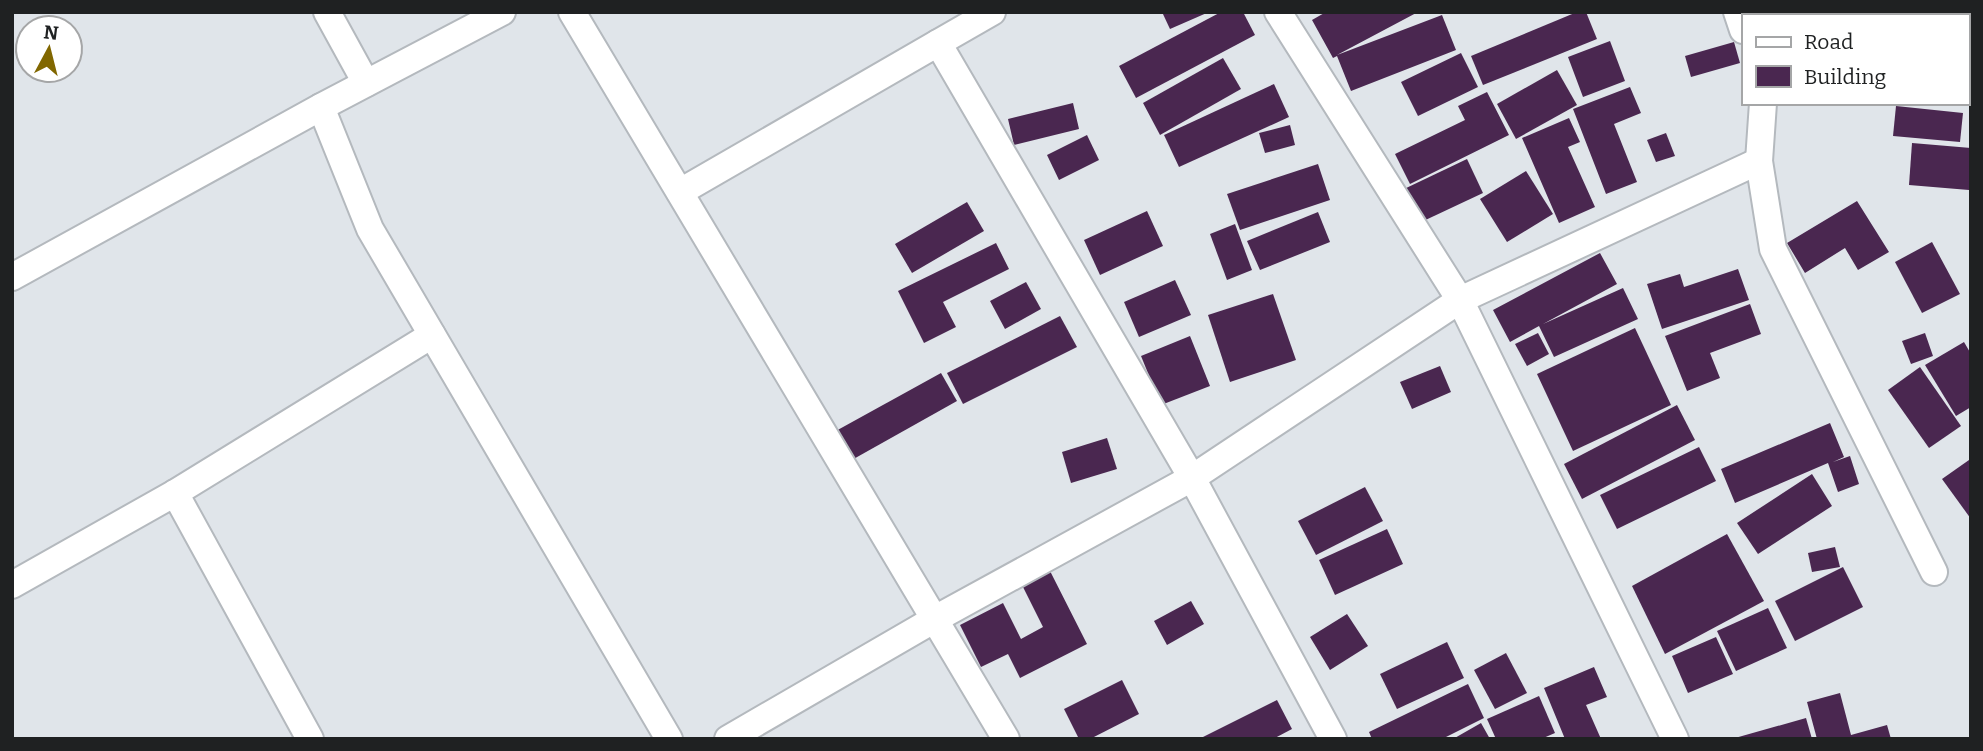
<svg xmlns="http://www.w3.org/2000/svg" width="1983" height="751" font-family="Bitter,serif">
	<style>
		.building { fill: #4a2750 }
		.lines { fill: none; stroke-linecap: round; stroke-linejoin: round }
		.minor-casing { stroke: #b4b9be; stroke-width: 30 }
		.minor { stroke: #fff; stroke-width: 26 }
	</style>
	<rect width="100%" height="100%" fill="#e0e5ea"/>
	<!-- building -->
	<g class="building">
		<path d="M1162,12H1209L1170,29Z"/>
		<path d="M1221,12H1243L1255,35L1136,98L1119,66Z"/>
		<path d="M1326,12H1418L1337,55L1442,15L1456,50L1351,91L1337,56L1333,58L1312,20Z"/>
		<path d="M1577,12H1586L1597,39L1483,85L1471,56Z"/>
		<path d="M1610,41L1625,81L1583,97L1568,57Z"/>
		<path d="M1734,42L1740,63L1691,77L1685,56Z"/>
		<path d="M1461,53L1478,87L1418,116L1401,82Z"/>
		<path d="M1223,58L1241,89L1160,135L1143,103Z"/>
		<path d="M1557,70L1577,105L1516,139L1497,104Z"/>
		<path d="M1274,84L1289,117L1179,167L1164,135Z"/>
		<path d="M1630,87L1641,113L1614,124L1637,182L1606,194L1573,109Z"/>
		<path d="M1487,92L1509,135L1410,184L1395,154L1465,120L1458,106Z"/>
		<path d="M1073,103L1079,129L1014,145L1008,119Z"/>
		<path d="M1896,106L1963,113L1960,142L1893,136Z"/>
		<path d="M1569,118L1580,142L1568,147L1595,207L1559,223L1522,138Z"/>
		<path d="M1290,125L1295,145L1265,153L1259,133Z"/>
		<path d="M1666,133L1675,156L1656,162L1647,140Z"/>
		<path d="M1087,135L1099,160L1059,180L1047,155Z"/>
		<path d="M1912,143L1971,148L1969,190L1909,185Z"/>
		<path d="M1467,159L1483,193L1417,224L1402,190Z"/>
		<path d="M1318,164L1330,200L1240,230L1227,194Z"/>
		<path d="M1526,171L1553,214L1507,242L1480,199Z"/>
		<path d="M1857,201L1889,252L1858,270L1845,248L1805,273L1787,243Z"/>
		<path d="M967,202L984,231L912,273L895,244Z"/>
		<path d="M1147,211L1163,246L1100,275L1084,240Z"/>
		<path d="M1318,212L1330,242L1260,270L1247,241Z"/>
		<path d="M1235,224L1252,270L1227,280L1210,234Z"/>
		<path d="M1932,242L1960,294L1922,313L1895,262Z"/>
		<path d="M996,243L1009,269L943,302L956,327L924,343L898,291Z"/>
		<path d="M1600,253L1617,284L1543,324L1623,288L1638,319L1554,357L1539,326L1510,342L1493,310Z"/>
		<path d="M1738,269L1749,300L1662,329L1647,284L1680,274L1684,287Z"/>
		<path d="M1175,280L1191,315L1139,337L1124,302Z"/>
		<path d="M1026,282L1041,309L1005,329L990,301Z"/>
		<path d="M1273,294L1296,360L1230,382L1208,315Z"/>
		<path d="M1750,304L1761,334L1710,353L1720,378L1687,391L1665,336Z"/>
		<path d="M1060,316L1077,347L963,404L947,373Z"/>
		<path d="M1635,328L1671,405L1573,451L1537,374Z"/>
		<path d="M1538,333L1549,354L1527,366L1515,344Z"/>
		<path d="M1925,333L1933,356L1911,364L1902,341Z"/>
		<path d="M1190,336L1210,386L1161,405L1141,356Z"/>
		<path d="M1964,342L1971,354V407L1956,416L1925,365Z"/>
		<path d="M1440,366L1451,392L1412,409L1400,382Z"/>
		<path d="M1920,367L1961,426L1929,448L1888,390Z"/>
		<path d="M941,373L957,401L850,461L834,432Z"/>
		<path d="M1677,405L1695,440L1582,499L1564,464Z"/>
		<path d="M1830,423L1844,457L1833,462L1850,456L1859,484L1838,492L1828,463L1735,503L1721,469Z"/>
		<path d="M1107,438L1117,469L1071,483L1062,452Z"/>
		<path d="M1699,447L1716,481L1617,529L1600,495Z"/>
		<path d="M1969,460L1971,461V519L1942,479Z"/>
		<path d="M1812,474L1832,506L1758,554L1737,523Z"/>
		<path d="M1365,487L1383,521L1316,555L1298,521Z"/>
		<path d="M1387,529L1403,564L1335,595L1319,560Z"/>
		<path d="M1727,534L1764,601L1665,654L1632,586Z"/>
		<path d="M1835,547L1840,567L1812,572L1808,553Z"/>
		<path d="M1843,567L1863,607L1795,641L1775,601Z"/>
		<path d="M1049,569L1087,644L1020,678L1008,654L981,667L960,625L1003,603L1021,639L1043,627L1021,583Z"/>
		<path d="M1191,601L1204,624L1167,645L1154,621Z"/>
		<path d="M1768,608L1787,648L1736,671L1717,631Z"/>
		<path d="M1347,614L1368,646L1330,670L1310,637Z"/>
		<path d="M1716,637L1733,674L1688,693L1672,656Z"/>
		<path d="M1447,642L1464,678L1397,709L1380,674Z"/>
		<path d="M1506,653L1527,693L1495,709L1474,670Z"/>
		<path d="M1594,667L1607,697L1586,705L1601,739H1565L1544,688Z"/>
		<path d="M1122,680L1139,714L1090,739H1079L1064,709Z"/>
		<path d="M1468,684L1484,718L1442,739H1372L1369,732Z"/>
		<path d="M1840,693L1851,735L1887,725L1891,739H1817L1807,702Z"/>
		<path d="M1539,696L1555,733L1541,739H1496L1487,719Z"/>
		<path d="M1277,700L1292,729L1273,739H1199Z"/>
		<path d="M1806,718L1812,739H1736L1735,738Z"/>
		<path d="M1481,723L1490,739H1453Z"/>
	</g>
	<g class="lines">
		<!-- minor casing -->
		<g class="minor-casing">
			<g id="minor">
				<path d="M327,12L366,83"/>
				<path d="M572,12L1006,739"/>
				<path d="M1278,12L1460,300L1675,739"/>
				<path d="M1737,12L1743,30"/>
				<path d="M938,43L992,12"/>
				<path d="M1763,103L1759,161L1773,249L1934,572"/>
				<path d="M321,107L370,229L669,739"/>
				<path d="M680,192L938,43L1192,478L1333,739"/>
				<path d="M12,277L321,107L502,12"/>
				<path d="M175,493L310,739"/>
				<path d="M12,585L175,493L432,335"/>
				<path d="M728,739L935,619L1192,478L1460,300L1759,161"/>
			</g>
		</g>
		<!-- minor -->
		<use href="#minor" class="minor"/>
	</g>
	<!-- border -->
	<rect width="1983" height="751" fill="none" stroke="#1f2122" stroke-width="28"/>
	<!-- legend -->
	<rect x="1742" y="14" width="228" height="91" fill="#ffffff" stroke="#a5a6a7" stroke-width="2"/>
	<rect x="1756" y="37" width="35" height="10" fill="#ffffff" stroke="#a5a6a7" stroke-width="2"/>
	<text x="1804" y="49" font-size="21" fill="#1f2122">Road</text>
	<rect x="1756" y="66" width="35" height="21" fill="#4a2750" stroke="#a5a6a7" stroke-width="2"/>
	<text x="1804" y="84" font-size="21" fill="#1f2122">Building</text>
	<!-- north arrow -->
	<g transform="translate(49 49) rotate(7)"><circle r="33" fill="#ffffff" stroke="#a5a6a7" stroke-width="2"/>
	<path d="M0-5L12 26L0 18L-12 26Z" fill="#816700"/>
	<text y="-10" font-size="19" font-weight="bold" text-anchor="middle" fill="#1f2122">N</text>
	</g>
</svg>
